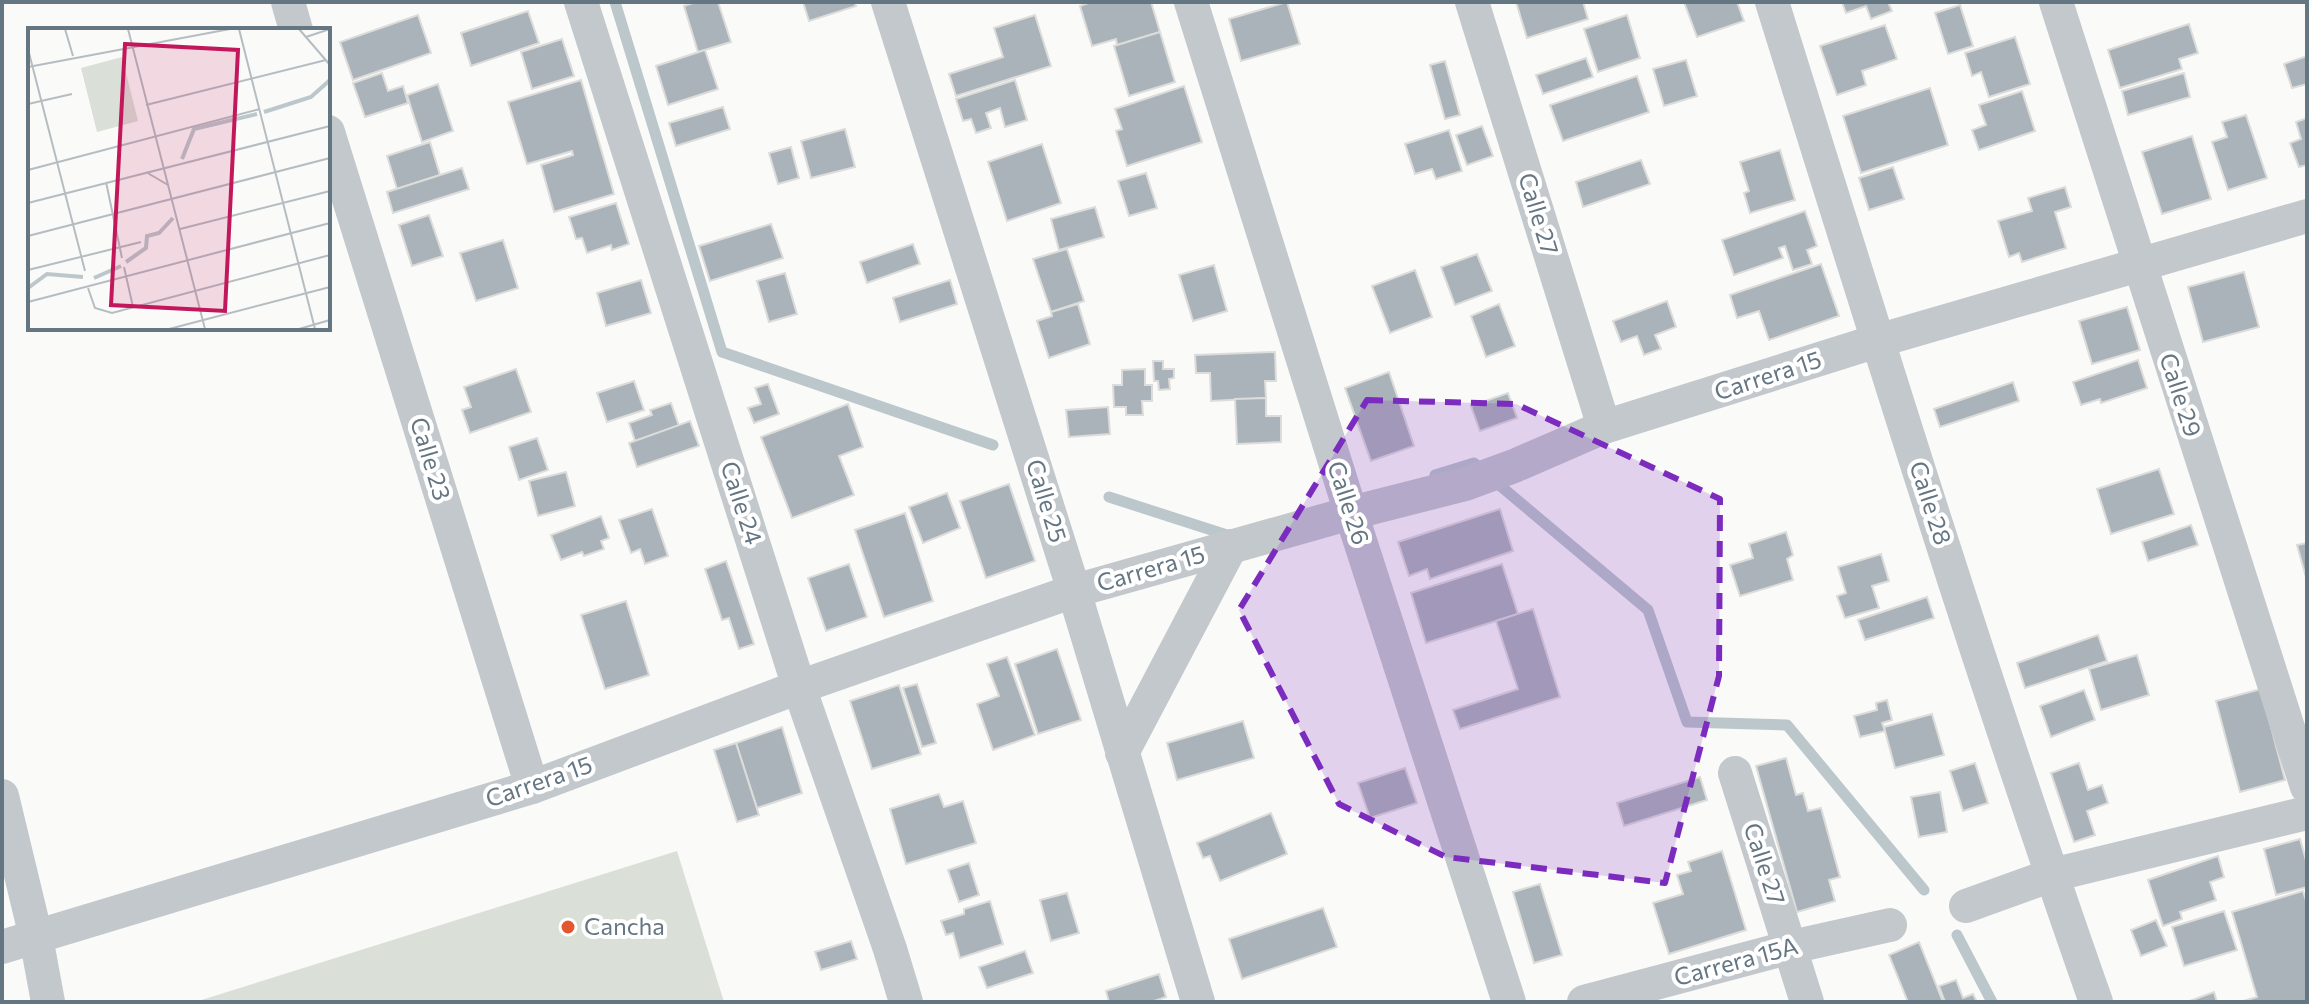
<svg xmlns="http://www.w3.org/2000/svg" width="2309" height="1004" font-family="Commissioner,sans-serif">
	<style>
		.green { fill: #dadfd7 }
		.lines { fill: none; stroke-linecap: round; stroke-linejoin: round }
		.stream { stroke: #bbc7cb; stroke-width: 11 }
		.building { fill: #aab3b9; stroke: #dcdcda; stroke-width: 2 }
		.street { stroke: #c3c8cc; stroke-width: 34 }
		.marked { fill: #7b2cbf; fill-opacity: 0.2; stroke: #7b2cbf; stroke-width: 6; stroke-dasharray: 16 10; stroke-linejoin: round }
		.poi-dot { fill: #e4572e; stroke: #fff; stroke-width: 3 }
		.labels { text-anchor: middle; stroke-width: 8; stroke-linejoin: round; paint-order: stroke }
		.street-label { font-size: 24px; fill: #657683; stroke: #fff }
		.poi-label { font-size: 24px; fill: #657683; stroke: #fff; text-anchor: start }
		.inset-river { fill: none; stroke: #bbc7cb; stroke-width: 4 }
		.inset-road { fill: none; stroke: #b5bdc2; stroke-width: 2 }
		.view { fill: #c2185b; fill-opacity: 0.15; stroke: #c2185b; stroke-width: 4 }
		.inset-edge { fill: none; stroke: #657683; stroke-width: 4 }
	</style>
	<rect width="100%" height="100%" fill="#fafaf8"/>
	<!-- green -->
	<path class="green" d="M677,851L724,1002H195Z"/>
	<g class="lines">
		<!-- stream -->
		<g class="stream">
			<path d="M615,2L722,352L993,445"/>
			<path d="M1435,475L1474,463L1478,467"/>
			<path d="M1491,478L1648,610L1687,722L1787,725L1924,890"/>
			<path d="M1109,497L1230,536"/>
			<path d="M1957,935L1992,1002"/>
		</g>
	</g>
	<!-- building -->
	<g class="building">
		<path d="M696,2H718L731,42L698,52L684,6Z"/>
		<path d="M803,2H854L856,6L809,21Z"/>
		<path d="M1091,2H1151L1160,32L1117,45L1116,39L1092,46L1080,6Z"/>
		<path d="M1287,2L1300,44L1241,61L1229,19Z"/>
		<path d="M1516,2H1583L1588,19L1527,38Z"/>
		<path d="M1684,2H1737L1744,21L1697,37Z"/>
		<path d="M1842,2H1888L1892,11L1871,19L1866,6L1846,13Z"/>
		<path d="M1960,5L1973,46L1948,54L1935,13Z"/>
		<path d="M528,11L539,43L471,66L461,33Z"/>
		<path d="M418,15L431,53L353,80L340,42Z"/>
		<path d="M1035,15L1051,66L956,96L949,74L1003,57L994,28Z"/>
		<path d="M1627,15L1640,58L1598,72L1584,29Z"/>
		<path d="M2189,24L2198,53L2179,59L2182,69L2120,88L2108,50Z"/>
		<path d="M1885,25L1897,59L1862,71L1866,85L1837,95L1820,46Z"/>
		<path d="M1160,32L1175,82L1129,96L1114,46Z"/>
		<path d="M2015,37L2030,84L1989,97L1981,72L1972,76L1965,53Z"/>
		<path d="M562,39L574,76L532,89L521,52Z"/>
		<path d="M705,50L718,89L668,105L656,66Z"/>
		<path d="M2307,56V84L2292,88L2284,64Z"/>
		<path d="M1586,58L1593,77L1543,94L1536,75Z"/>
		<path d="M1686,60L1697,96L1664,106L1653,69Z"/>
		<path d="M1445,61L1460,115L1445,119L1430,65Z"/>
		<path d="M382,73L388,91L403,86L408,103L365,117L353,83Z"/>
		<path d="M2184,73L2190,97L2128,115L2122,91Z"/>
		<path d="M1637,76L1649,112L1563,141L1550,105Z"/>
		<path d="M581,80L614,194L554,212L541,165L573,155L572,151L527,164L508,102Z"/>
		<path d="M1015,80L1027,120L1005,127L1000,108L986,113L991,128L976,133L971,119L963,121L956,99Z"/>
		<path d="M438,84L453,131L422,142L407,95Z"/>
		<path d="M1184,86L1202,142L1127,166L1116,131L1122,129L1115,109Z"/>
		<path d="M1930,88L1948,145L1861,173L1843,116Z"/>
		<path d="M2022,91L2035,131L1979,150L1972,130L1986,125L1979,105Z"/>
		<path d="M723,107L730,129L676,146L669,123Z"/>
		<path d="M2246,115L2267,178L2228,190L2212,142L2227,137L2222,122Z"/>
		<path d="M2307,118V165L2299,167L2290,143L2301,139L2296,122Z"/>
		<path d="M1482,126L1493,156L1467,165L1456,135Z"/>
		<path d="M845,129L855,167L811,178L801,141Z"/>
		<path d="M1449,130L1462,171L1436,179L1432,169L1415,174L1405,144Z"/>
		<path d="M2192,136L2211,199L2162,214L2142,152Z"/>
		<path d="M430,142L440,175L397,189L387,156Z"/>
		<path d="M1042,144L1061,203L1007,221L988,162Z"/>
		<path d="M791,147L799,178L778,184L769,153Z"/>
		<path d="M1780,150L1795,200L1750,213L1744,193L1749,191L1740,162Z"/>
		<path d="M1641,160L1650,184L1583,207L1576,182Z"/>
		<path d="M1893,167L1904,199L1869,210L1859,178Z"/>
		<path d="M462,168L469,189L393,213L387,192Z"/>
		<path d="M1146,173L1157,208L1129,216L1118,181Z"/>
		<path d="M2065,187L2071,207L2055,212L2066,248L2022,262L2019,253L2009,257L1998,221L2032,211L2028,198Z"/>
		<path d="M616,203L629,244L612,250L611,245L587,253L582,238L576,239L569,217Z"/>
		<path d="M1095,207L1104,237L1059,250L1051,219Z"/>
		<path d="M1805,211L1817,246L1807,250L1812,264L1793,270L1785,246L1779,248L1783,258L1734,275L1722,240Z"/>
		<path d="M429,215L443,256L412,266L399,225Z"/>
		<path d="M771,224L783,258L710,281L699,246Z"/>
		<path d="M503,240L518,288L476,301L460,253Z"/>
		<path d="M913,244L920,264L867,283L860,262Z"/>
		<path d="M1067,249L1084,301L1051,312L1033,259Z"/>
		<path d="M1477,254L1492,291L1455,305L1441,267Z"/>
		<path d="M1821,264L1839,316L1769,340L1759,311L1737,318L1730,295Z"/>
		<path d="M1214,265L1227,311L1193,321L1179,275Z"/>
		<path d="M1415,270L1432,317L1390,333L1372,286Z"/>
		<path d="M2244,272L2259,327L2203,342L2188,287Z"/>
		<path d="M785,273L797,314L769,322L757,281Z"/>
		<path d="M641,280L651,313L606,326L597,293Z"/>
		<path d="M950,280L957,304L900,322L893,298Z"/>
		<path d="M1667,301L1676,327L1655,335L1661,349L1644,355L1637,336L1621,342L1613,321Z"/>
		<path d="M1078,304L1090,344L1049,358L1037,321L1052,316L1051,312Z"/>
		<path d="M1499,304L1515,346L1486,357L1471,316Z"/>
		<path d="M2127,307L2140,350L2092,364L2079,321Z"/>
		<path d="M1275,352L1276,381H1265L1266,398L1211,401L1210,373H1196L1195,355Z"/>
		<path d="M2138,360L2147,388L2101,403L2100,399L2081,405L2073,382Z"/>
		<path d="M1153,361H1163V369H1174V378L1169,379L1170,389L1159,390L1158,381H1154Z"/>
		<path d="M516,369L531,412L470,433L462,410L471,407L464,387Z"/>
		<path d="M1145,369V385H1152V401H1142L1143,415H1126V407H1114L1113,385H1122V370Z"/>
		<path d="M1389,372L1414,446L1371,461L1345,388Z"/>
		<path d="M634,381L644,410L607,422L597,393Z"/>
		<path d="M2013,382L2019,401L1940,427L1934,409Z"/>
		<path d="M768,384L779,414L754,423L748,408L761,404L755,388Z"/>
		<path d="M1508,393L1517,418L1480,431L1471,406Z"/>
		<path d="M1266,398V416H1281V442L1237,444L1235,399Z"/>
		<path d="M671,403L679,426L635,441L629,423L652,415L650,410Z"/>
		<path d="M848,404L863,447L839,456L854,495L792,518L761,437Z"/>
		<path d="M1108,407L1110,434L1069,437L1066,410Z"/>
		<path d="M690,421L699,446L637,467L629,443Z"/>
		<path d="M537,438L548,470L519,480L509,447Z"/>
		<path d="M2159,469L2174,514L2111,534L2097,489Z"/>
		<path d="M566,472L575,506L538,516L529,481Z"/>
		<path d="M1009,484L1035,561L986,578L960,501Z"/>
		<path d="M947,493L960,528L923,543L909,507Z"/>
		<path d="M652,509L668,556L645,564L640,549L631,553L619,520Z"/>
		<path d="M1500,509L1513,551L1430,579L1427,569L1409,576L1398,542Z"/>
		<path d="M905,513L933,601L884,617L855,530Z"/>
		<path d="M601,516L609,538L601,541L604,549L584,556L582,552L561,560L551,535Z"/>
		<path d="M2191,525L2198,545L2148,561L2142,542Z"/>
		<path d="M1786,532L1793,555L1787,559L1793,580L1740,596L1730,565L1753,558L1749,544Z"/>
		<path d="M2307,543V581L2297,545Z"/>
		<path d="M1881,554L1889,581L1872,586L1879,608L1845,618L1837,596L1846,593L1838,567Z"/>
		<path d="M726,561L754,644L739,649L729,618L722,620L705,569Z"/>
		<path d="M849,564L867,617L826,631L808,578Z"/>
		<path d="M1502,564L1518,614L1426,643L1411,593Z"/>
		<path d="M1927,597L1934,618L1865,640L1858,620Z"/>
		<path d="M626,601L649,675L605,689L581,615Z"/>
		<path d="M1533,609L1560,697L1460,729L1453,710L1518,689L1496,621Z"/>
		<path d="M2098,635L2107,661L2025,688L2017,663Z"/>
		<path d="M1057,649L1081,720L1038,734L1015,664Z"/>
		<path d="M2137,655L2149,695L2101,710L2089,669Z"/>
		<path d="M1007,657L1035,735L993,750L977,704L999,696L987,664Z"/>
		<path d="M917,684L936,743L922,747L903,688Z"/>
		<path d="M899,685L921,754L872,769L850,701Z"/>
		<path d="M2261,689L2285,780L2240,792L2216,701Z"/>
		<path d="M2084,690L2095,720L2051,737L2040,706Z"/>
		<path d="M1887,700L1892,720L1882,723L1885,731L1860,737L1854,716L1877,710L1876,703Z"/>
		<path d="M1932,714L1944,755L1895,768L1884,727Z"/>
		<path d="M1243,721L1254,758L1177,780L1167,743Z"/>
		<path d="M782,727L802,793L757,808L736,743Z"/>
		<path d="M736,743L759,815L737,822L714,750Z"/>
		<path d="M1786,758L1796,795L1803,793L1808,811L1821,808L1840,877L1829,880L1835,901L1797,912L1756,766Z"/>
		<path d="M1975,763L1988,803L1963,811L1950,771Z"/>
		<path d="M2079,763L2088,790L2102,785L2108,803L2087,811L2095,835L2074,842L2051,773Z"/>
		<path d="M1405,768L1417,803L1370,818L1358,783Z"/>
		<path d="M1700,777L1707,800L1624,826L1617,803Z"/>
		<path d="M1940,792L1947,832L1919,837L1911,797Z"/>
		<path d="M939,794L944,807L963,801L976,843L906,864L890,809Z"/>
		<path d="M1271,813L1287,854L1220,881L1210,856L1203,858L1197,843Z"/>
		<path d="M2300,839L2307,864V887L2276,895L2264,849Z"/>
		<path d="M1722,851L1746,930L1669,954L1653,903L1683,894L1677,875L1691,871L1688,862Z"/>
		<path d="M2218,856L2224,877L2210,882L2216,900L2180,912L2182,919L2163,926L2148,880Z"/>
		<path d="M969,863L979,895L959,902L948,870Z"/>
		<path d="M1540,884L1562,955L1534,963L1513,892Z"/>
		<path d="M2303,891L2307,904V1002H2240L2257,997L2232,912Z"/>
		<path d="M1067,893L1079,933L1051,941L1040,900Z"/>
		<path d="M990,901L1003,944L960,958L953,933L946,935L941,921L964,914V909Z"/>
		<path d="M1323,908L1337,947L1242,979L1229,939Z"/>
		<path d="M2224,911L2237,950L2184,966L2172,927Z"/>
		<path d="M2156,920L2167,946L2141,956L2131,930Z"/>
		<path d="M851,941L857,959L821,970L815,952Z"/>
		<path d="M1919,942L1943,1002H1908L1889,955Z"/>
		<path d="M1025,951L1033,973L987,988L979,967Z"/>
		<path d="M1159,974L1166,997L1151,1002H1109L1106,991Z"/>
		<path d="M1956,980L1963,998L1973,994L1977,1002H1945L1939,986Z"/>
		<path d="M2214,992L2217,1002H2187Z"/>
	</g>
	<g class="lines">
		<!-- street -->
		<g class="street">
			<path d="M288,2L296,30"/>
			<path d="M581,2L799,687L890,949L906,1002"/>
			<path d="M888,2L1074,591L1198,1002"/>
			<path d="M1191,2L1351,513L1509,1002"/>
			<path d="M1472,2L1604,427"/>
			<path d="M1772,2C1876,336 1980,672 2096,1002"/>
			<path d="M2056,2L2307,787"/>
			<path d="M328,132L532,787"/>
			<path d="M1122,753L1231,546"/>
			<path d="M1735,773L1807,1002"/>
			<path d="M2,796L36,937L48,1002"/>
			<path d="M1966,906L2052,875L2307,813"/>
			<path d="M2,947L532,787L799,687L1074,591L1351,513L1465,484L1514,466L1604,427L1877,341L2307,216"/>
			<path d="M1584,1002L1791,947L1890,925"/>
		</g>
	</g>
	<!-- marked area -->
	<path class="marked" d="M1367,400L1516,404L1720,499L1719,676L1665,883L1446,857L1339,804L1239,610Z"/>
	<!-- markers -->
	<circle class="poi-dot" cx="568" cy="927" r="8"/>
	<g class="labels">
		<!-- street labels -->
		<g class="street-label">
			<text transform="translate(1538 214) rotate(73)" y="8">Calle 27</text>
			<text transform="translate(1768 376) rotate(-18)" y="8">Carrera 15</text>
			<text transform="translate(2180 395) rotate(72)" y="8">Calle 29</text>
			<text transform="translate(430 459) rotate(73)" y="8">Calle 23</text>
			<text transform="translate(1046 501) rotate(73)" y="8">Calle 25</text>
			<text transform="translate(741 503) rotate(72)" y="8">Calle 24</text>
			<text transform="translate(1348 503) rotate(72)" y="8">Calle 26</text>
			<text transform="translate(1930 503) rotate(72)" y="8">Calle 28</text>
			<text transform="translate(1151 569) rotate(-16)" y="8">Carrera 15</text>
			<text transform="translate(539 782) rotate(-19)" y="8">Carrera 15</text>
			<text transform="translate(1764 864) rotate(72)" y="8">Calle 27</text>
			<text transform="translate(1736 962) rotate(-15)" y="8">Carrera 15A</text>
		</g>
		<!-- poi labels -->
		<g class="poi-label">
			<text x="584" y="935">Cancha</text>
		</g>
	</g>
	<!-- overview -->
	<g transform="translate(28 28)">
		<rect width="302" height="302" fill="#fafaf8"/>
		<path d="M94,29L110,93L69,104L53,40Z" fill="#dadfd7"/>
		<path class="inset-river" d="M236,84L283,69L302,52M154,131L166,101L229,86M98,234L118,220L119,208L131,205L145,190M66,250L93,238M0,260L19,246L55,249"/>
		<path class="inset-road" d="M37,1L45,28M100,1L177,301M211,1L287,301M271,1L302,37M278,9L302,1M0,21L57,243M0,39L202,1M0,76L44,66M118,77L298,32M0,142L232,81M118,144L140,157M78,154L94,230M0,175L302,98M152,201L302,163M0,208L302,130M96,239L105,279M0,242L113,214M60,260L67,280L84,285L302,227M0,274L302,195M141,301L302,259M271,301L302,292"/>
		<path class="view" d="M97,16L210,22L197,283L83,277Z"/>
		<rect width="302" height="302" class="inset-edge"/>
	</g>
	<!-- border -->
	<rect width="2309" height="1004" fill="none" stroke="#657683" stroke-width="8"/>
</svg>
